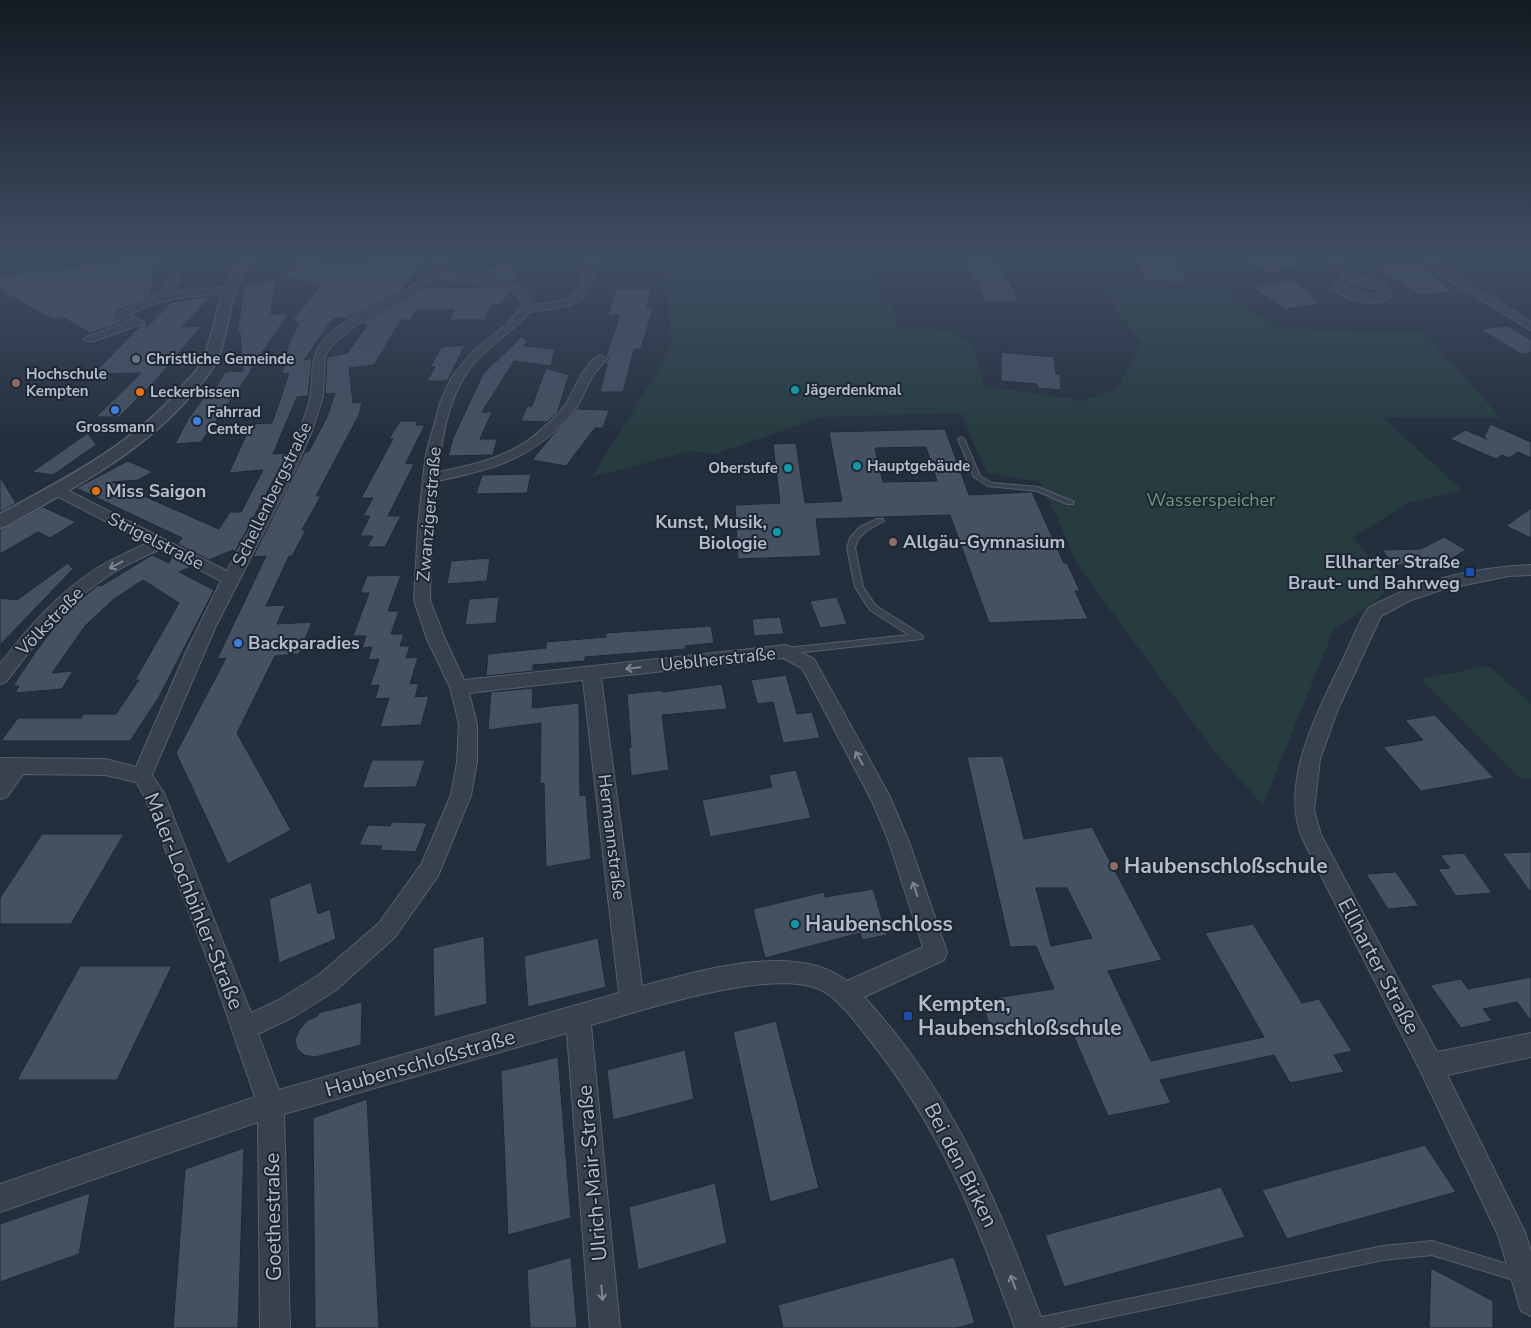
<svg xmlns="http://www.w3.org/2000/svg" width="1531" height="1328" font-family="'Nunito Sans',sans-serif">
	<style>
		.green { fill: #263c3f }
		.building { fill: #455162; stroke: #1f2835; fill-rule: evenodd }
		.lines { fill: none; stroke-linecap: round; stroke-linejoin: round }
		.service-casing { stroke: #565f6c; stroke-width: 2 }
		.minor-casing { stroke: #565f6c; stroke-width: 2 }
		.tertiary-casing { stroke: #565f6c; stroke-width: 3 }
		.service { fill: #38414e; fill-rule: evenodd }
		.minor { fill: #38414e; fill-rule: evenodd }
		.tertiary { fill: #38414e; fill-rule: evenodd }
		.oneway { stroke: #7c8592 }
		.worship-dot { fill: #6b7280; stroke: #1d2633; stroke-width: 2 }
		.education-dot { fill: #8d6e63; stroke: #1d2633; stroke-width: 2 }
		.culture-dot { fill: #0f9aa8; stroke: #1d2633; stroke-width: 2 }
		.food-dot { fill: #e8710a; stroke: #1d2633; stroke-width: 2 }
		.shop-dot { fill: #3f7fe0; stroke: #1d2633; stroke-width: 2 }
		.transit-dot { fill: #1a4fb4; stroke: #1d2633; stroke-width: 2 }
		.labels { text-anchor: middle; stroke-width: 4; stroke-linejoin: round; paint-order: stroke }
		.far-poi-label { font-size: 15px; font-weight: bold; fill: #b4bcc9; stroke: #1d2633; text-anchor: start }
		.poi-label { font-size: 18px; font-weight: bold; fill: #b4bcc9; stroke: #1d2633; text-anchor: start }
		.street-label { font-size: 18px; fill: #b4bcc9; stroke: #1d2633 }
		.park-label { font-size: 18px; fill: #6b9a76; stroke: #1d2633 }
		.near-poi-label { font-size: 21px; font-weight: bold; fill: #b4bcc9; stroke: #1d2633; text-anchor: start }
		.near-street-label { font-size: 21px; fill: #b4bcc9; stroke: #1d2633 }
	</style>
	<rect width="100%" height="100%" fill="#242f3e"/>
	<!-- green -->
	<g class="green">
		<path d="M666,255H874L873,286L892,306L897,326L951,331L972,343L984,386L1083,401L1118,387L1140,344L1103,288L1224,290L1279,329L1425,333L1501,418L1382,417L1462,490L1407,503L1353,538L1392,586L1368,607L1334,629L1263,805L1214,751L1076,563L1059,521L1040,482L986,472L961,413L821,417L716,454L691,451L592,477L661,365L671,343Z"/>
		<path d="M1489,666L1531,704V778L1522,780L1421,679Z"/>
	</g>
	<!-- building -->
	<g class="building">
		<path d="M306,255H329L321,264H364L371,255L428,257L403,289H405L346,319L337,317L329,324L304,360L312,358L308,396L297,397L273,454L288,453L235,552L233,550L209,560L178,544L182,538L76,488L128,461L153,472L138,480L112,482L219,529L230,512H241L263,470L229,473L251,424L272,423L289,373L282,374L287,348L298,324L293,320L320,286L284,277Z"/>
		<path d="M1238,255H1281L1302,267L1266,272Z"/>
		<path d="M159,257L154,271L150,296L117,311L115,316L124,322L90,333L64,318L52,319L0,290V276Z"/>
		<path d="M1143,258H1171L1189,283L1147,280L1133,260H1144Z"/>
		<path d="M966,261H997L1005,281H1009L1019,302H985L977,281H973Z"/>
		<path d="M501,262H519L516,269H520L513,282L496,275L485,274L488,268H498Z"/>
		<path d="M1375,266H1422L1452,292L1421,295Z"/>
		<path d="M276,277L271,314H288L258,359H256L250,371L252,370L201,442L175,444L188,419L204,397L211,396L225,372L243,371L240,333H237L245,285L264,283Z"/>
		<path d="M1291,280L1314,294L1309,295L1320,304L1285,309L1252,287L1262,286L1259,284Z"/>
		<path d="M480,284L493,285L509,292L502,304H492L484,320H449L454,310H416L410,320H401L374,365L349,368L353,403L362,402L359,415L316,496H321L302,530H306L292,556H289L266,606L285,605L277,624L312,622L299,654L275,656L237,733L291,830L228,864L176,753L226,658L217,659L266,556L253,557L305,452L309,451L327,417L335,393L325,394L327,357L347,353L367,325L362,323L424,288H477Z"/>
		<path d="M616,289H651L647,308H653L641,349H634L623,392H600L607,364H605L609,359L606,356L618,321L619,314L608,316Z"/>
		<path d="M211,296L182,327L202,326L155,381L119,417H96L141,373L93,374L139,327L145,323L147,319L146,328L172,302Z"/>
		<path d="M1508,326L1531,340V353L1521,354L1480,329Z"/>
		<path d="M522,336L527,341L524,346L555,349L551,366L514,361L482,412H492L480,439H497L493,455L448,456L453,438L483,374Z"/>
		<path d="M465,345L447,381H427L435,367H430L441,347Z"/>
		<path d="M1001,352L1054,357L1056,374L1060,375L1061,390L1038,388L1037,384L1001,381Z"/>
		<path d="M546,368L569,375L557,413L547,422L521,421L527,406H532Z"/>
		<path d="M577,409L609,410L603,428H595L566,466L532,460L550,438Z"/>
		<path d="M400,421H418L416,425H425L406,463L414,464L388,516H401L385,547H367L373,536H360L370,516H363L373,498H361L393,439H389Z"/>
		<path d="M1490,424L1531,442V458L1518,452L1509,458L1502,455L1496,459L1450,439L1465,430L1487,439L1484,438Z"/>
		<path d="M945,429L969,495L1032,492L1064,563H1067L1080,591H1075L1088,619L989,623L950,515L816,519L821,556L738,559L735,505L780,503L773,444L796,443L805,503L842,501L829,432ZM926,447L937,481L883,482L875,448Z"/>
		<path d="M88,433L96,445L53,475L32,472Z"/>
		<path d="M531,474L527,493L476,494L482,475Z"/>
		<path d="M0,477L16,503L0,512Z"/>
		<path d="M43,507L76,522L50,538L38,532L0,554V530Z"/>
		<path d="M1531,508V538L1506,526Z"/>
		<path d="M1444,537L1466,550L1440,565H1394L1382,550L1421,549Z"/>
		<path d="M152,555L169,563L172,557L191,567L179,572L214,590L159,697L130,741H1L18,718H81L83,714H116L139,680H135L179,603L143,580L114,599L85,626L52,673L73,671L62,689L15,693L19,686H13L34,654L66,612L98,585L101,586Z"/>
		<path d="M490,558L487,581L447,584L451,561Z"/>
		<path d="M68,563L73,569L0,645V598L17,600Z"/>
		<path d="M401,575L388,611H399L391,634H404L400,646H410L406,658L418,657L410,684L419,683L415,697L429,696L421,725L380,727L389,698L375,699L379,685L370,686L379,659L368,660L372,647L362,648L366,636H353L369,593H360L367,576Z"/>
		<path d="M499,597L496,623L465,625L469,599Z"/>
		<path d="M837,597L847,624L820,628L810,601Z"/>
		<path d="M780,617L784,634L754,636L752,619Z"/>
		<path d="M711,626L714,643L685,646L686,649L585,657V661L533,665V671L486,676L488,654L546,648V642L606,637V633Z"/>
		<path d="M786,675L797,714L812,712L820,738L783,743L773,702L757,704L751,680Z"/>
		<path d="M722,684L727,709L662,715L669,770L631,776L629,747H631L627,694L662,690V692Z"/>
		<path d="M533,688L532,708L579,703L580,796L586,795L591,859L546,867L544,783L540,784L541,723L488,730L491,692Z"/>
		<path d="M1435,715L1494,778L1421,791L1383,747L1423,740L1405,720Z"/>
		<path d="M1003,756L1024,839L1092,827L1162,960L1108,971L1151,1061L1264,1037L1205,933L1253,924L1302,1003L1319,999L1352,1051L1334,1055L1344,1072L1290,1083L1274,1055L1160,1080L1171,1103L1108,1116L1069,1025L993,1036L981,1000L1054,989L1036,946L1010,947L967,757ZM1036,888H1067L1092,938L1051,946Z"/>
		<path d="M372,760H425L416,787L362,788Z"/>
		<path d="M796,770L811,818L710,837L702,800L772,787L769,775Z"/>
		<path d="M392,822L427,823L416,852L380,850L382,846L359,845L368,825L390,826Z"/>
		<path d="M42,834H124L71,924H0V898Z"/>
		<path d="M1531,852V893L1502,853Z"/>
		<path d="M1464,853L1492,893L1456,896L1438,869L1450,868L1440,855Z"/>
		<path d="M1396,872L1419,906L1388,909L1366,874Z"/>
		<path d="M311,882L318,914L330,909L336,939L279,963L269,899Z"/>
		<path d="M873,889L887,935L862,940L860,933L765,958L753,909L824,892L825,897Z"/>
		<path d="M484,936L487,1004L434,1017L433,948Z"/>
		<path d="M598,938L606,987L528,1007L524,956Z"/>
		<path d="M80,966H172L117,1080H17Z"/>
		<path d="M1531,977V1021L1517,1002L1483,1009L1492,1021L1461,1028L1430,985L1461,979L1468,989Z"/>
		<path d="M362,1002L361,1045L315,1057L304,1055L297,1049L295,1040L299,1030L308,1020L318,1016V1013Z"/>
		<path d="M776,1021L819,1188L770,1202L733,1032Z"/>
		<path d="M685,1050L694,1099L613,1120L607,1070Z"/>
		<path d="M558,1057L571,1218L508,1235L501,1071Z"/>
		<path d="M367,1099L379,1328H315L313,1118Z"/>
		<path d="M1425,1145L1456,1192L1287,1239L1262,1190Z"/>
		<path d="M244,1148L238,1328H173L185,1169Z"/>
		<path d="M715,1183L727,1243L638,1270L629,1207Z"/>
		<path d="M1221,1187L1245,1237L1064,1287L1045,1235Z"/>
		<path d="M90,1193L79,1254L0,1282V1224Z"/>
		<path d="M571,1257L577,1328H530L527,1270Z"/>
		<path d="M954,1257L975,1323L957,1328H783L778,1305Z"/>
		<path d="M1431,1268L1493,1301V1328H1429Z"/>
	</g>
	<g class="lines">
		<!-- service casing -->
		<g class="service-casing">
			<g id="service">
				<path d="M961,437L964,439L980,476L992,483L1038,487L1074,502L1073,504H1067L1037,491L988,486L974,477L958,439Z"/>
				<path d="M877,519H883L884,521L866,531L858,539L855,548L863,587L876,606L922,635L923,637L922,639L786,654L783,653L782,651L786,648L909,635L870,610L855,587L847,548L850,538L860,527Z"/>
				<path d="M1432,1241L1520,1268L1525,1270L1527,1275L1525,1280L1520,1282L1432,1255L1383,1260L1058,1328H1025V1326L1027,1321L1032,1319L1383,1246Z"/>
			</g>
		</g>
		<!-- minor casing -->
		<g class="minor-casing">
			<g id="minor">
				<path d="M437,255H447L440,273L495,277L525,289L532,305C572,300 585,299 585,255H595C596,307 573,306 529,312C515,329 497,340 481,356C451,384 442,433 438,472C475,465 514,456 542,429C550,422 560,413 566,404C574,391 586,359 601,355L607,359C602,365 596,370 592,377C586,388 582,401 574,411C535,458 495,469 437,481L432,527L430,600L445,639L464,680L786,645L814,659L889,795L909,842L947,952L944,960L864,997C955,1095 999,1206 1045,1328H1015C976,1218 940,1126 865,1034C853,1019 837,997 819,989C770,968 643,1010 591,1025L620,1328H590L567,1033L284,1114L290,1328H260L258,1122L0,1212V1184L255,1097L213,974L145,797L136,782L105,775L23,774L7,797L0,799V758L105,759L136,767L186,652L221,581L160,549C142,558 124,565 108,576C66,603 36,642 6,682L0,684V664C28,628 57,594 96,569C112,559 130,551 148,543L51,493L49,490L51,487H61L227,571C252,524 281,479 300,429C304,418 309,408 310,397C314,377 309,359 322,342C348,309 404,301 430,272C434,268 435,261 437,255ZM435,278L493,283L517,293L522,303L521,308L507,324L472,352L452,377L441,400L426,454L423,478L418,527L414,600L427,639L450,687L459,724L457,762L451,795L422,863L379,923L320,974L279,1000L251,1013L164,793L152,775L215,628L293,474L312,431L323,396L325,356L331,346L357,324L423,287ZM783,658L802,668L873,803L889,842L923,947L847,981C796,941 699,971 642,986L601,678ZM583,680L619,993L279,1090L258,1034L295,1016L336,990L395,937L438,876L471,795L477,762V724L469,693Z"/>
				<path d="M1318,255H1329L1358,276L1384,285L1391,292V296C1377,309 1346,301 1334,288L1335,284L1347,277ZM1354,282L1376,289L1381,294L1362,295L1344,287Z"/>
				<path d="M1416,255H1427L1450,272L1531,322V330L1442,276Z"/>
				<path d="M175,273L180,276L172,292L229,287L234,290L229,293C195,296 160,297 130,315L144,322L142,324L94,341H86L84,339L86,337L128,322L117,315L118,313L143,300L160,295L170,276Z"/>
				<path d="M1531,565V575L1508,576L1441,590L1411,600L1381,616L1338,709L1320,759L1314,810L1321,835L1437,1052L1531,1033V1057L1447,1075L1525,1232L1531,1252V1316L1521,1311L1498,1235L1421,1072L1304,842C1276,784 1321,706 1346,653C1351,643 1361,616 1368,609C1372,605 1379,602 1384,600C1426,578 1484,567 1531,565Z"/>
			</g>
		</g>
		<!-- tertiary casing -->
		<g class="tertiary-casing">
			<path id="tertiary" d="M245,255H258C253,262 246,268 241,276C227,303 230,337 213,367C208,377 199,385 192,394C142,453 73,488 6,526L0,528V514C64,479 132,445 180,389C186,381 195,375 199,366C219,330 215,285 245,255Z"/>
		</g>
		<!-- service -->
		<use href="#service" class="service"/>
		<!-- minor -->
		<use href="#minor" class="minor"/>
		<!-- tertiary -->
		<use href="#tertiary" class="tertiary"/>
	</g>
	<!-- one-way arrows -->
	<defs><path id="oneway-shaft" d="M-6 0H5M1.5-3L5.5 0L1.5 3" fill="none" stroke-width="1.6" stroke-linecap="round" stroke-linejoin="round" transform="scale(1.25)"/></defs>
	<g class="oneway">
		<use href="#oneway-shaft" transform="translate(116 565) rotate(152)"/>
		<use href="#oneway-shaft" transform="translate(633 668) rotate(174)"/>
		<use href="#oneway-shaft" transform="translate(859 758) rotate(-119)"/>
		<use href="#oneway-shaft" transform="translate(915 889) rotate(-108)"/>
		<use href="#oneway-shaft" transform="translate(1013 1282) rotate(-110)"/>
		<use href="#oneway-shaft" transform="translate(602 1293) rotate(85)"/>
	</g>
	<!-- sky -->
	<linearGradient id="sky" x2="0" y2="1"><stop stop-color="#141a22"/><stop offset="0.58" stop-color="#3f4d63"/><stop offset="1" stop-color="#3f4d63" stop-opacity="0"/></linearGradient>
	<rect width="1531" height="441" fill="url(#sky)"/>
	<!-- markers -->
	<circle class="worship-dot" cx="136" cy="359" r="5"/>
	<g class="education-dot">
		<circle cx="16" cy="383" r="5"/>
		<circle cx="893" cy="542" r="5"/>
		<circle cx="1114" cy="866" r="5"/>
	</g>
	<g class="culture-dot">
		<circle cx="795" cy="390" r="5"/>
		<circle cx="857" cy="466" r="5"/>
		<circle cx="788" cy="468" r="5"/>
		<circle cx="777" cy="532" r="5"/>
		<circle cx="795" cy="924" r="5"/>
	</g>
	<g class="food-dot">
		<circle cx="140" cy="392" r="5"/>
		<circle cx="96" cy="491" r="5"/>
	</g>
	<g class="shop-dot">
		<circle cx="115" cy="410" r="5"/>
		<circle cx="197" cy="421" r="5"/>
		<circle cx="238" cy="643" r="5"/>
	</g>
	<g class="transit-dot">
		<rect x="1465" y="567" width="10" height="10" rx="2.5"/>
		<rect x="903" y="1011" width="10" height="10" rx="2.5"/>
	</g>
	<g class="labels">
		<!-- far-poi labels -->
		<g class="far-poi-label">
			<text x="146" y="364">Christliche Gemeinde</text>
			<text x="26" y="379">Hochschule<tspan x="26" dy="17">Kempten</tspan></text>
			<text x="805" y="395">Jägerdenkmal</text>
			<text x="150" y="397">Leckerbissen</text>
			<text x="207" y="417">Fahrrad<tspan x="207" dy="17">Center</tspan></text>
			<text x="115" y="432" text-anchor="middle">Grossmann</text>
			<text x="867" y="471">Hauptgebäude</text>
			<text x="778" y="473" text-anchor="end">Oberstufe</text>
		</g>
		<!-- poi labels -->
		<g class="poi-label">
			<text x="106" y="497">Miss Saigon</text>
			<text x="767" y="528" text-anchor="end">Kunst, Musik,<tspan x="767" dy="21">Biologie</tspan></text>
			<text x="903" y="548">Allgäu-Gymnasium</text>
			<text x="1460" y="568" text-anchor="end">Ellharter Straße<tspan x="1460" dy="21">Braut- und Bahrweg</tspan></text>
			<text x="248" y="649">Backparadies</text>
		</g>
		<!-- street labels -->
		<g class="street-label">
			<text transform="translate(272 494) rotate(-64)" y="6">Schellenbergstraße</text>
			<text transform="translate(429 514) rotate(-85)" y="6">Zwanzigerstraße</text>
			<text transform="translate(156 541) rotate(27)" y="6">Strigelstraße</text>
			<text transform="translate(50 621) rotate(-46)" y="6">Völkstraße</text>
			<text transform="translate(718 659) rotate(-6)" y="6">Ueblherstraße</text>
			<text transform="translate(612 837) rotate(83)" y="6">Hermannstraße</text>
		</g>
		<!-- park labels -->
		<g class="park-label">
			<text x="1211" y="506">Wasserspeicher</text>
		</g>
		<!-- near-poi labels -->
		<g class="near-poi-label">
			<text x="1124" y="873">Haubenschloßschule</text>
			<text x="805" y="931">Haubenschloss</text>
			<text x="918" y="1011">Kempten,<tspan x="918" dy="24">Haubenschloßschule</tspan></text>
		</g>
		<!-- near-street labels -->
		<g class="near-street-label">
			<text transform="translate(194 901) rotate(68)" y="7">Maler-Lochbihler-Straße</text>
			<text transform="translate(1379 966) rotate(62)" y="7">Ellharter Straße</text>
			<text transform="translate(420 1063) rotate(-16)" y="7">Haubenschloßstraße</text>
			<text transform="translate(961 1165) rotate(63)" y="7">Bei den Birken</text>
			<text transform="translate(592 1173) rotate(-95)" y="7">Ulrich-Mair-Straße</text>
			<text transform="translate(273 1217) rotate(-91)" y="7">Goethestraße</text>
		</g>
	</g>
</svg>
